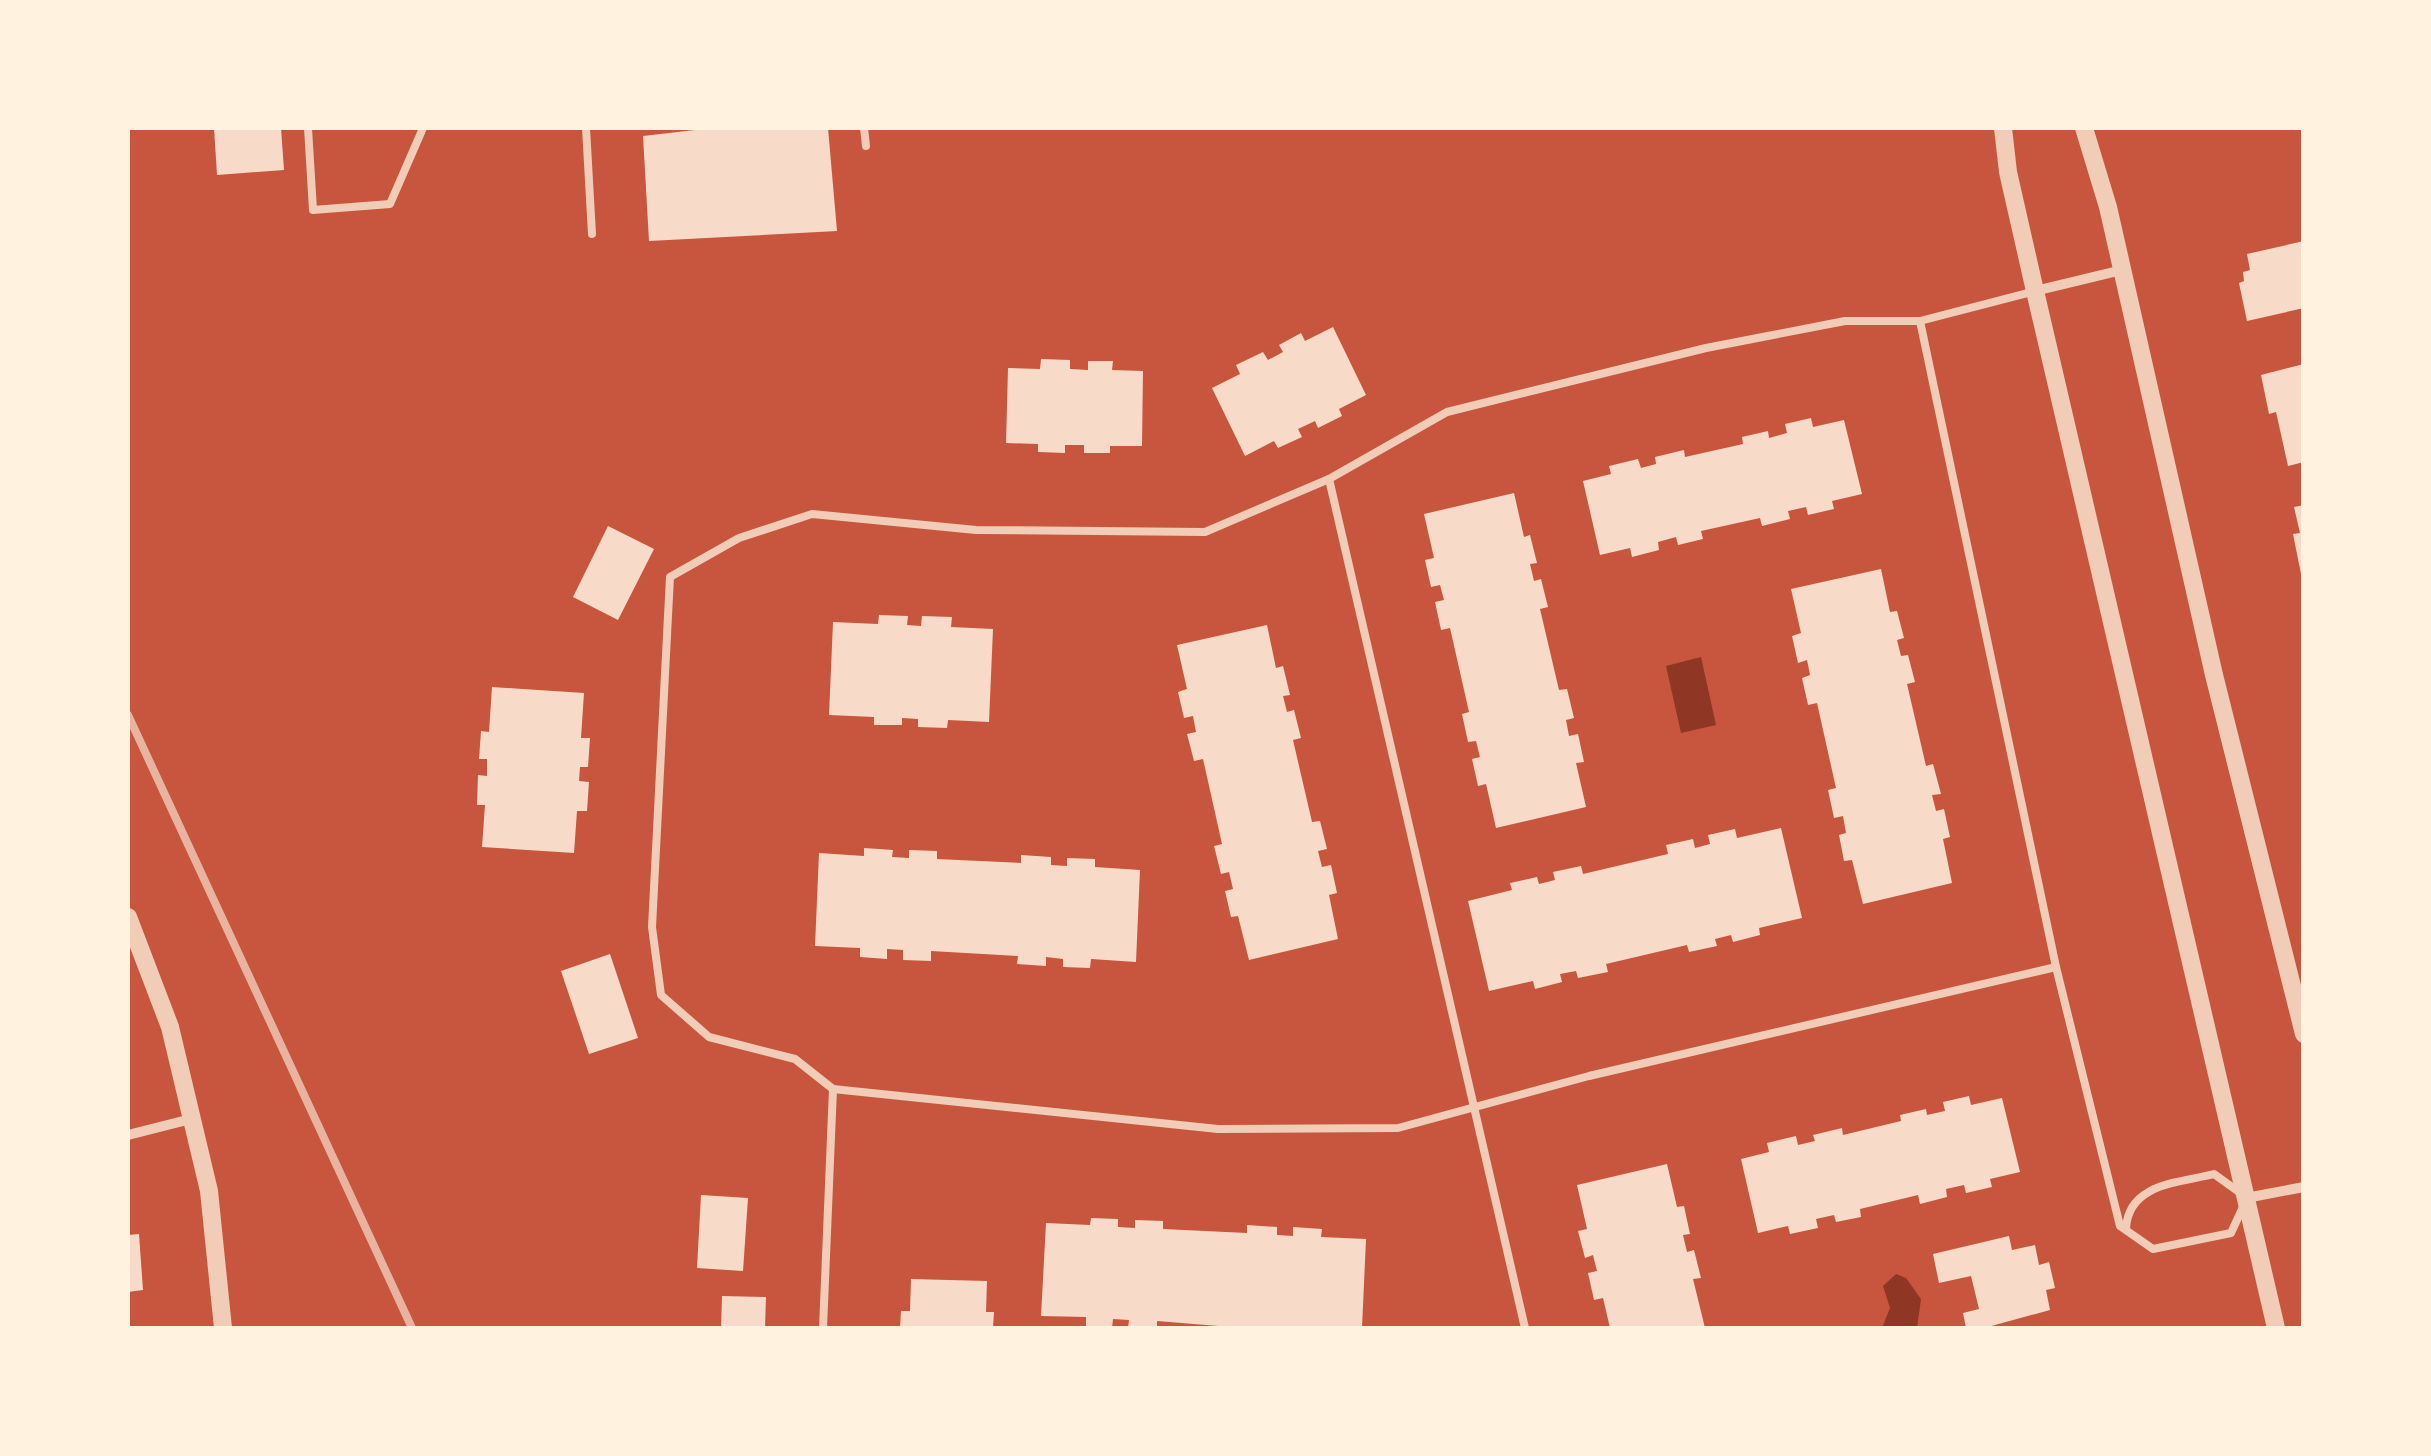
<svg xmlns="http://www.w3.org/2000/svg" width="2431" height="1456" font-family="Merriweather,serif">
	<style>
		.water { fill: #8f3625 }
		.building { fill: #f7dbc8 }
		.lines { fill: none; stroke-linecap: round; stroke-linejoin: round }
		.service { stroke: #f1ccb7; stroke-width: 8 }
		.minor { stroke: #f1ccb7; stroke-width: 10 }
		.tertiary { stroke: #f1ccb7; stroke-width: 18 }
		.rail { stroke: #e9b49f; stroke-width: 8 }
	</style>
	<rect width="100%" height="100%" fill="#c8553d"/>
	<!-- water -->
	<g class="water">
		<path d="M1701,657L1716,725L1681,733L1666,666Z"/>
		<path d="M1896,1274L1906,1278L1921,1299L1917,1328H1882L1890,1308L1883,1286Z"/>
	</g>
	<!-- building -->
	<g class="building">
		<path d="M214,128H281L284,170L217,175Z"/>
		<path d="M712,128H828L837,231L649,241L643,136Z"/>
		<path d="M2304,241V308L2247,321L2239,283L2244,281L2243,272L2250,270L2247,254Z"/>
		<path d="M1333,327L1366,395L1339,409L1342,416L1318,428L1315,421L1298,429L1302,437L1278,448L1274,441L1245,456L1212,388L1240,374L1236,365L1263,352L1268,360L1283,352L1279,345L1301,333L1305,341Z"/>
		<path d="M1041,359L1070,360V369L1088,370V361H1113L1112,370L1143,371L1142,446H1110V453H1084V445H1065V453L1038,452V444L1006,443L1008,368L1040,369Z"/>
		<path d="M2304,364V462L2288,466L2276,412L2269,414L2261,375Z"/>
		<path d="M1811,418L1813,427L1844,420L1862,494L1832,501L1834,509L1808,515L1806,507L1788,511L1790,519L1762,526L1760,518L1701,531L1703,539L1678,545L1676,537L1658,542L1659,550L1632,557L1630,548L1600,555L1583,481L1611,474L1609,466L1638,459L1641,468L1656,464L1655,457L1684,450L1685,457L1743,444L1742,437L1768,431L1769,438L1787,433L1785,424Z"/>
		<path d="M1514,493L1524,537L1530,535L1537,563L1530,564L1534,581L1541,579L1548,607L1540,609L1559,690L1567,689L1574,718L1566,720L1569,736L1578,734L1584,762L1576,763L1586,807L1496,828L1486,784L1478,786L1472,759L1480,757L1476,741L1468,742L1462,714L1469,712L1450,628L1441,630L1435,602L1444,600L1440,585L1431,587L1425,560L1434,558L1424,514Z"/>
		<path d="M2304,505V579H2302L2293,534L2300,533L2294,507Z"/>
		<path d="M608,526L654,549L618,620L573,597Z"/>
		<path d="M1881,569L1890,612L1897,611L1904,638L1897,640L1901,656L1908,655L1915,682L1907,684L1926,766L1933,764L1941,794L1932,795L1936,811L1944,809L1950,837L1943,839L1952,883L1863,904L1852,860L1844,861L1839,835L1846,833L1843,816L1834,818L1828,790L1836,788L1817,703L1808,705L1802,678L1810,675L1807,660L1798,663L1792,636L1801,633L1791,589Z"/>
		<path d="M879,615L908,616L907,625L921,626L922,616L952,617L951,627L993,629L989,722L948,720L947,728L918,727V719L902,718V725H874V717L829,715L833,622L878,624Z"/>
		<path d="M1267,625L1276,668L1283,666L1290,695L1283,696L1287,712L1294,710L1301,738L1293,740L1312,822L1320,821L1327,849L1318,851L1322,867L1331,865L1337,893L1329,895L1338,939L1249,960L1238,916L1231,917L1225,891L1233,889L1229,872L1221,874L1214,846L1222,844L1203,759L1194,761L1187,734L1196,732L1193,716L1184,718L1178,692L1187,689L1177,645Z"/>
		<path d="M492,687L584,693L581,738H590L588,767H580L579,781L589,782L587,811H577L574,853L482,847L485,805H477L478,775L487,776V759H479L481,731L489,732Z"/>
		<path d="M1781,828L1802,918L1759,928L1760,935L1733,942L1731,935L1715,939L1717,946L1689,952L1687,945L1606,964L1608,972L1578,978L1576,971L1560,974L1562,982L1535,989L1533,981L1489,991L1468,901L1512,890L1510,883L1537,877L1539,884L1555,880L1553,872L1581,866L1583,874L1668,854L1666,845L1693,839L1695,848L1710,844L1708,835L1735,829L1737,838Z"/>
		<path d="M864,848L893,850L892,857L909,858V850L937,851V859L1021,863V855L1051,857V865L1067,866V858L1095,859V867L1140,870L1136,962L1091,959L1090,968L1063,967V959L1046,957V966L1017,964L1018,956L931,951V961L903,960V950L887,949V959L860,957V948L815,946L819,853L864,856Z"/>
		<path d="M610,954L638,1038L589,1054L561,971Z"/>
		<path d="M1969,1096L1971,1105L2002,1098L2020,1172L1990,1179L1992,1187L1966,1193L1964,1185L1946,1189L1947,1197L1920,1204L1918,1195L1860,1209L1861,1217L1836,1222L1834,1215L1816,1219L1818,1228L1790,1234L1788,1226L1758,1233L1741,1159L1769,1152L1767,1143L1796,1136L1798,1145L1815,1141L1813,1135L1842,1128L1843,1135L1901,1121L1900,1115L1926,1109L1927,1115L1945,1111L1943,1102Z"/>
		<path d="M1667,1164L1677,1207L1684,1206L1690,1234L1683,1235L1687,1252L1694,1250L1701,1278L1693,1279L1705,1328H1610L1603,1298L1594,1300L1588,1273L1597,1271L1593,1255L1585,1258L1578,1231L1587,1229L1577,1185Z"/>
		<path d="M701,1195L748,1198L743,1271L697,1268Z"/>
		<path d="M1091,1218L1118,1219V1227L1135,1228V1220L1163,1221V1229L1247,1233V1225L1277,1227V1235L1293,1236V1227L1322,1229L1321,1237L1366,1239L1362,1328H1243L1157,1321V1328H1128L1129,1320L1113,1319L1112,1328L1086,1327V1317L1041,1316L1046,1223L1090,1225Z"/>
		<path d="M139,1234L143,1290L128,1292V1235Z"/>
		<path d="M2009,1236L2012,1250L2035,1245L2039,1265L2049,1262L2055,1288L2046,1290L2050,1310L1984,1328H1966L1963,1313L1979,1309L1971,1276L1939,1283L1933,1254Z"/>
		<path d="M911,1279L987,1281L986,1312H994L993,1328H900L901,1311H910Z"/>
		<path d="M722,1296L766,1297L765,1328H721Z"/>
	</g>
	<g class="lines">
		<!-- service -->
		<g class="service">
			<path d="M308,128L313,210L390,204L423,128"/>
			<path d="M586,128L592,234"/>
			<path d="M864,128L866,146"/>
			<path d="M2035,291L1920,321H1845L1706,348L1447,412L1329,479L1205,532L976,530L812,514L739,538L670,577L652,927L661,995L709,1037L795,1059L833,1089L1218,1129L1398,1128L1589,1076L2056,967"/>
			<path d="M1920,321L2056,967L2120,1226L2153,1249L2231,1233L2243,1207"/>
			<path d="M1329,479L1525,1328"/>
			<path d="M2126,1228C2129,1183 2179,1183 2214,1174L2239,1192"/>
			<path d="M823,1328L833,1089"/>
		</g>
		<!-- minor -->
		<g class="minor">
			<path d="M2035,291L2122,270"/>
			<path d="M128,1135L191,1119"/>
			<path d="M2246,1198L2304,1187"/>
		</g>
		<!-- tertiary -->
		<g class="tertiary">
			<path d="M2003,128L2008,172L2035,291L2276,1328"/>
			<path d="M2084,128L2108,207L2214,675L2304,1034"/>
			<path d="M128,917L170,1027L209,1191L223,1328"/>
		</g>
		<!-- rail -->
		<path class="rail" d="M128,715L412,1328"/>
	</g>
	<!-- border -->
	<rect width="2431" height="1456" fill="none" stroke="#fff3e0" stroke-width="260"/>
</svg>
